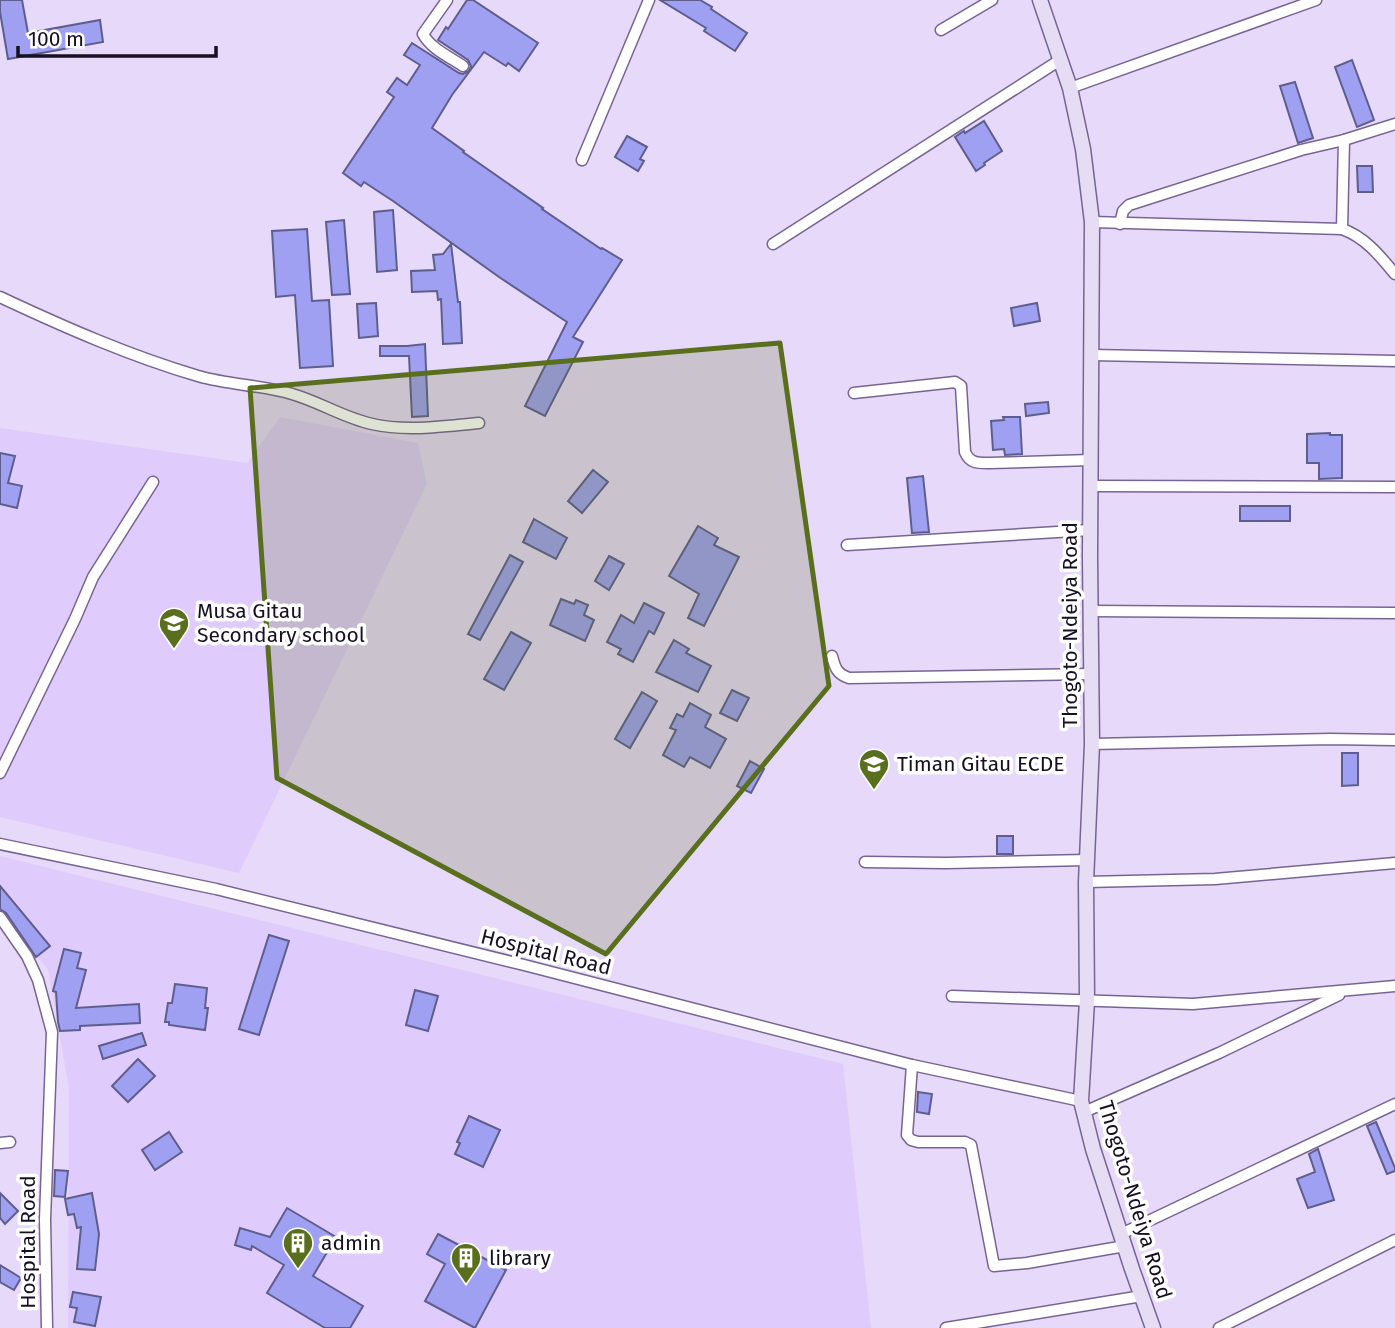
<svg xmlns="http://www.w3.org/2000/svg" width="1395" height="1328" font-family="'Fira Sans',sans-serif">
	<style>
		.built { fill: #dfcbfc }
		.building { fill: #a0a0f2; stroke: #5e5e8e; stroke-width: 2 }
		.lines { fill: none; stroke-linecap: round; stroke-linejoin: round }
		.street-casing { stroke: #786493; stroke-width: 13 }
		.secondary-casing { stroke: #786493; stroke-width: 17 }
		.street { stroke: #fff; stroke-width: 10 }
		.secondary { stroke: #e6dcf4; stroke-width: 14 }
		.marked { fill: #596f1e; fill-opacity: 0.2; stroke: #596f1e; stroke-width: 5; stroke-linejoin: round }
		.labels { text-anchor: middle; stroke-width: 7; stroke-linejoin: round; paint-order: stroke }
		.poi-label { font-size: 21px; fill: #170f22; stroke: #fff; text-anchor: start }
		.street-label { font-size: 21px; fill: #170f22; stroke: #fff }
	</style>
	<rect width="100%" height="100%" fill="#e6d9f9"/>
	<!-- built -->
	<g class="built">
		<path d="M280,417L418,443L427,484L239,873L0,817V428L247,463Z"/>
		<path d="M0,856L843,1064L871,1328H68L69,1088L48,969L0,913Z"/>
	</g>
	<!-- building -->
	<g class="building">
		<path d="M0,0H22L28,33L100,20L103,42L8,59L0,12Z"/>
		<path d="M467,0H473L538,43L519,71L508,63L506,66L484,52L452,95L432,128L464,151L463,152L543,208L542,209L601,249L602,248L622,260L573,337L583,342L545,416L525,406L567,322L499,277L393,201L364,182L361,186L343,173L394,97L387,92L397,78L407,85L420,65L404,55L412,43L459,73L463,74L469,71L471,66L468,60L438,40L446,27L448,29Z"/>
		<path d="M660,0H700L712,7L711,9L747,33L735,51L704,31L706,28Z"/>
		<path d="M1352,60L1374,120L1357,127L1335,67Z"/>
		<path d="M1295,82L1313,138L1298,143L1280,86Z"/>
		<path d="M984,121L1002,151L984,163L985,165L976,171L955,137L964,131L965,133Z"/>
		<path d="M627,136L647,147L640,159L644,161L638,171L615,157Z"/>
		<path d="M1357,166H1372L1373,192H1358Z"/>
		<path d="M393,210L397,270L377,272L374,212Z"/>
		<path d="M344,220L350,294L332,295L326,222Z"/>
		<path d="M307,229L312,301L329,300L333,366L300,368L295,295L276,297L272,231Z"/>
		<path d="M451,244L458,302H460L462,343L443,344L441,299L438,300L437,291L412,292L411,271L435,270L433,255L443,254Z"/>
		<path d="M376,303L378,336L359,338L357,304Z"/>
		<path d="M1037,303L1040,321L1014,326L1011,308Z"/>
		<path d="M425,344L428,416L412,417L409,356H380V346H407Z"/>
		<path d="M1048,402L1049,413L1026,416L1025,404Z"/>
		<path d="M1003,417H1020L1022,454L1005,455L1004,449L993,450L991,421L1004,420Z"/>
		<path d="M1330,433V435H1342V478L1319,479V463H1307V434Z"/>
		<path d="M0,453L15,456L8,483L22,486L17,508L0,504Z"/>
		<path d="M593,470L608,482L582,513L568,501Z"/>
		<path d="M923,476L929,532L912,533L907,478Z"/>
		<rect x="1240" y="506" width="50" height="15"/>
		<path d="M534,519L567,538L556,559L523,542Z"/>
		<path d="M698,526L718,538L714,545L739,557L704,626L688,618L699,594L669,576Z"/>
		<path d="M510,555L523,562L480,640L468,634Z"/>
		<path d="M609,556L624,564L609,590L595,581Z"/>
		<path d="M561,599L574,604L576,600L588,605L584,615L594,620L585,641L550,625Z"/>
		<path d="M644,603L664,613L654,634L649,631L633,662L618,654L621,649L607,642L621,615L634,623Z"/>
		<path d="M511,632L531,643L504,690L484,679Z"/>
		<path d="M674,640L689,649L686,653L711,666L698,692L656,672Z"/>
		<path d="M732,690L749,698L737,721L720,713Z"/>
		<path d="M642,692L657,701L630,748L615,739Z"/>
		<path d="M690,703L711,715L705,727L726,739L710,768L690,757L684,767L663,755L676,730L670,728L677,714L683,717Z"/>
		<path d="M1342,753H1358V785L1342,786Z"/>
		<path d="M750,761L764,769L751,793L737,786Z"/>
		<rect x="997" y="836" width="16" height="18"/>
		<path d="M0,886L50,946L36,957L6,913L0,909Z"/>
		<path d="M269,935L289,941L259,1035L239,1029Z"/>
		<path d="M64,949L81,953L77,968L86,970L76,1008L139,1004L140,1023L80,1026V1030L60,1031L58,1022L56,992L53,991Z"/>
		<path d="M175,984L207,988L205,1008H208L205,1030L169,1025V1022H165L168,1003H172Z"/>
		<path d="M415,990L438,996L428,1031L406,1025Z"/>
		<path d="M142,1033L146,1045L103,1059L99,1046Z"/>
		<path d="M138,1059L155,1076L128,1102L112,1086Z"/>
		<path d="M918,1092L932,1094L929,1114L917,1112Z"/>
		<path d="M469,1116L500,1130L483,1167L455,1154L460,1143L457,1142Z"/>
		<path d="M1376,1122L1395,1168V1171L1387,1174L1367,1126Z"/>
		<path d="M169,1132L182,1152L155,1170L142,1150Z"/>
		<path d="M1318,1149L1334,1200L1308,1208L1297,1179L1315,1172L1309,1154Z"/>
		<path d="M55,1170L68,1171L65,1197L54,1196Z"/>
		<path d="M0,1193L18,1211L5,1224L0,1218Z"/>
		<path d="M92,1193L99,1234L95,1270L77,1269L81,1227L77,1228L74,1214L68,1215L65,1199Z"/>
		<path d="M287,1208L336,1237L313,1276L363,1306L350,1328H325L267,1293L284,1265L252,1246L251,1250L235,1245L240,1228L270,1237Z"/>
		<path d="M438,1234L506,1270L475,1328L425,1301L445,1264L427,1254Z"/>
		<path d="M0,1265L21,1278L14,1290L0,1282Z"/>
		<path d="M73,1292L101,1297L95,1326L74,1322L77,1308L70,1307Z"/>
	</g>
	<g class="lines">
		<!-- street casing -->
		<g class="street-casing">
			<g id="street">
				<path d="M447,0L423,34C431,49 450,57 463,66"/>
				<path d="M941,30L992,0"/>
				<path d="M1070,88L1316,0"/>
				<path d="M582,160L649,0"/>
				<path d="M1092,222L1342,229C1365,237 1380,256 1395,274"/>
				<path d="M1120,224L1123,211L1129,205L1301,150L1344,140L1395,124"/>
				<path d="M1342,229L1344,140"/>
				<path d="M773,244L1060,60"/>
				<path d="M0,297C64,327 130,356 198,376C229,385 262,385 292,394C320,402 344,418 372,424C407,432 444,426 479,423"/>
				<path d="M1091,355L1395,361"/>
				<path d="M854,393L955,382L961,386L965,452C970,464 979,463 990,463L1091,460"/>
				<path d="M1090,486L1395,487"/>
				<path d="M847,545L1090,530"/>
				<path d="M1090,611L1395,613"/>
				<path d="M832,656C835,668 837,674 849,678L1090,674"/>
				<path d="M1092,744L1330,739L1395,740"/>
				<path d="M0,773L75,619L93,577L153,482"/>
				<path d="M0,844L216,889L524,965L912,1065L1081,1101"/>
				<path d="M865,862L946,863L1087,860"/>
				<path d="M1086,882L1215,879L1395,863"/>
				<path d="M0,917L27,956L38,980L52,1032L45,1219L47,1328"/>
				<path d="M952,996L1193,1004L1395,986"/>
				<path d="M912,1065L907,1135L911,1140L918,1142H965L971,1145L994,1266L1027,1263L1125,1246"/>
				<path d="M1084,1112L1219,1053L1339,995"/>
				<path d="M0,1143L10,1142"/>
				<path d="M1121,1234L1395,1104"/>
				<path d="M946,1328L1142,1296"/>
				<path d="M1219,1328L1395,1240"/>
			</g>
		</g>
		<!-- secondary casing -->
		<g class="secondary-casing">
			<path id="secondary" d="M1040,0L1070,88L1083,149L1092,222L1090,557L1092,744L1086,882L1087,1001L1081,1101L1093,1149L1132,1269L1153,1328"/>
		</g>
		<!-- street -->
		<use href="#street" class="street"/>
		<!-- secondary -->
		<use href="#secondary" class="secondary"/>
	</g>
	<!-- marked area -->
	<path class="marked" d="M780,343L829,686L606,954L277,778L250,388Z"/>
	<!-- icons -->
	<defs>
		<g id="school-pin" transform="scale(1.575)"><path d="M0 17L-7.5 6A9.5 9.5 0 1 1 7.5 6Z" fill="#596f1e" stroke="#fff"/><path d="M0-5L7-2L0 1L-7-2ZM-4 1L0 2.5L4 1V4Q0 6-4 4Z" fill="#fff"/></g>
		<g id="building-pin" transform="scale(1.575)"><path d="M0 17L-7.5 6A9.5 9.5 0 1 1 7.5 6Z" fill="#596f1e" stroke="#fff"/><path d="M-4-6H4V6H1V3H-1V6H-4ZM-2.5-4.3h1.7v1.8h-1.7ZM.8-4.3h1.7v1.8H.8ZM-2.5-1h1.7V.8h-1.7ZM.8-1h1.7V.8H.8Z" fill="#fff"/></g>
	</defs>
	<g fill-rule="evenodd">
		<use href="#school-pin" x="174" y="623"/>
		<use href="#school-pin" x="874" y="764"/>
		<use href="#building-pin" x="298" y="1243"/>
		<use href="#building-pin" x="466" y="1258"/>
	</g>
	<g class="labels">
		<!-- poi labels -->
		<g class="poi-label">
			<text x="197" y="618">Musa Gitau<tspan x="197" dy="24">Secondary school</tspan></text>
			<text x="897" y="771">Timan Gitau ECDE</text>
			<text x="321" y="1250">admin</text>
			<text x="489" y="1265">library</text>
		</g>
		<!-- street labels -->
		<g class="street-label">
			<text transform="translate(1070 625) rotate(-90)" y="7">Thogoto-Ndeiya Road</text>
			<text transform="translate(546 952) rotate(14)" y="7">Hospital Road</text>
			<text transform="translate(1135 1200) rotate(73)" y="7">Thogoto-Ndeiya Road</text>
			<text transform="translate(28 1242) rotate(-90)" y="7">Hospital Road</text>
		</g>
	</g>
	<!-- scale -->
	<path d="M18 46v10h198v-10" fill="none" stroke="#170f22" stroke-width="3.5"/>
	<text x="28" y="46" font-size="21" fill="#170f22" stroke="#ffffff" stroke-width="5" paint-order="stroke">100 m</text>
</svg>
